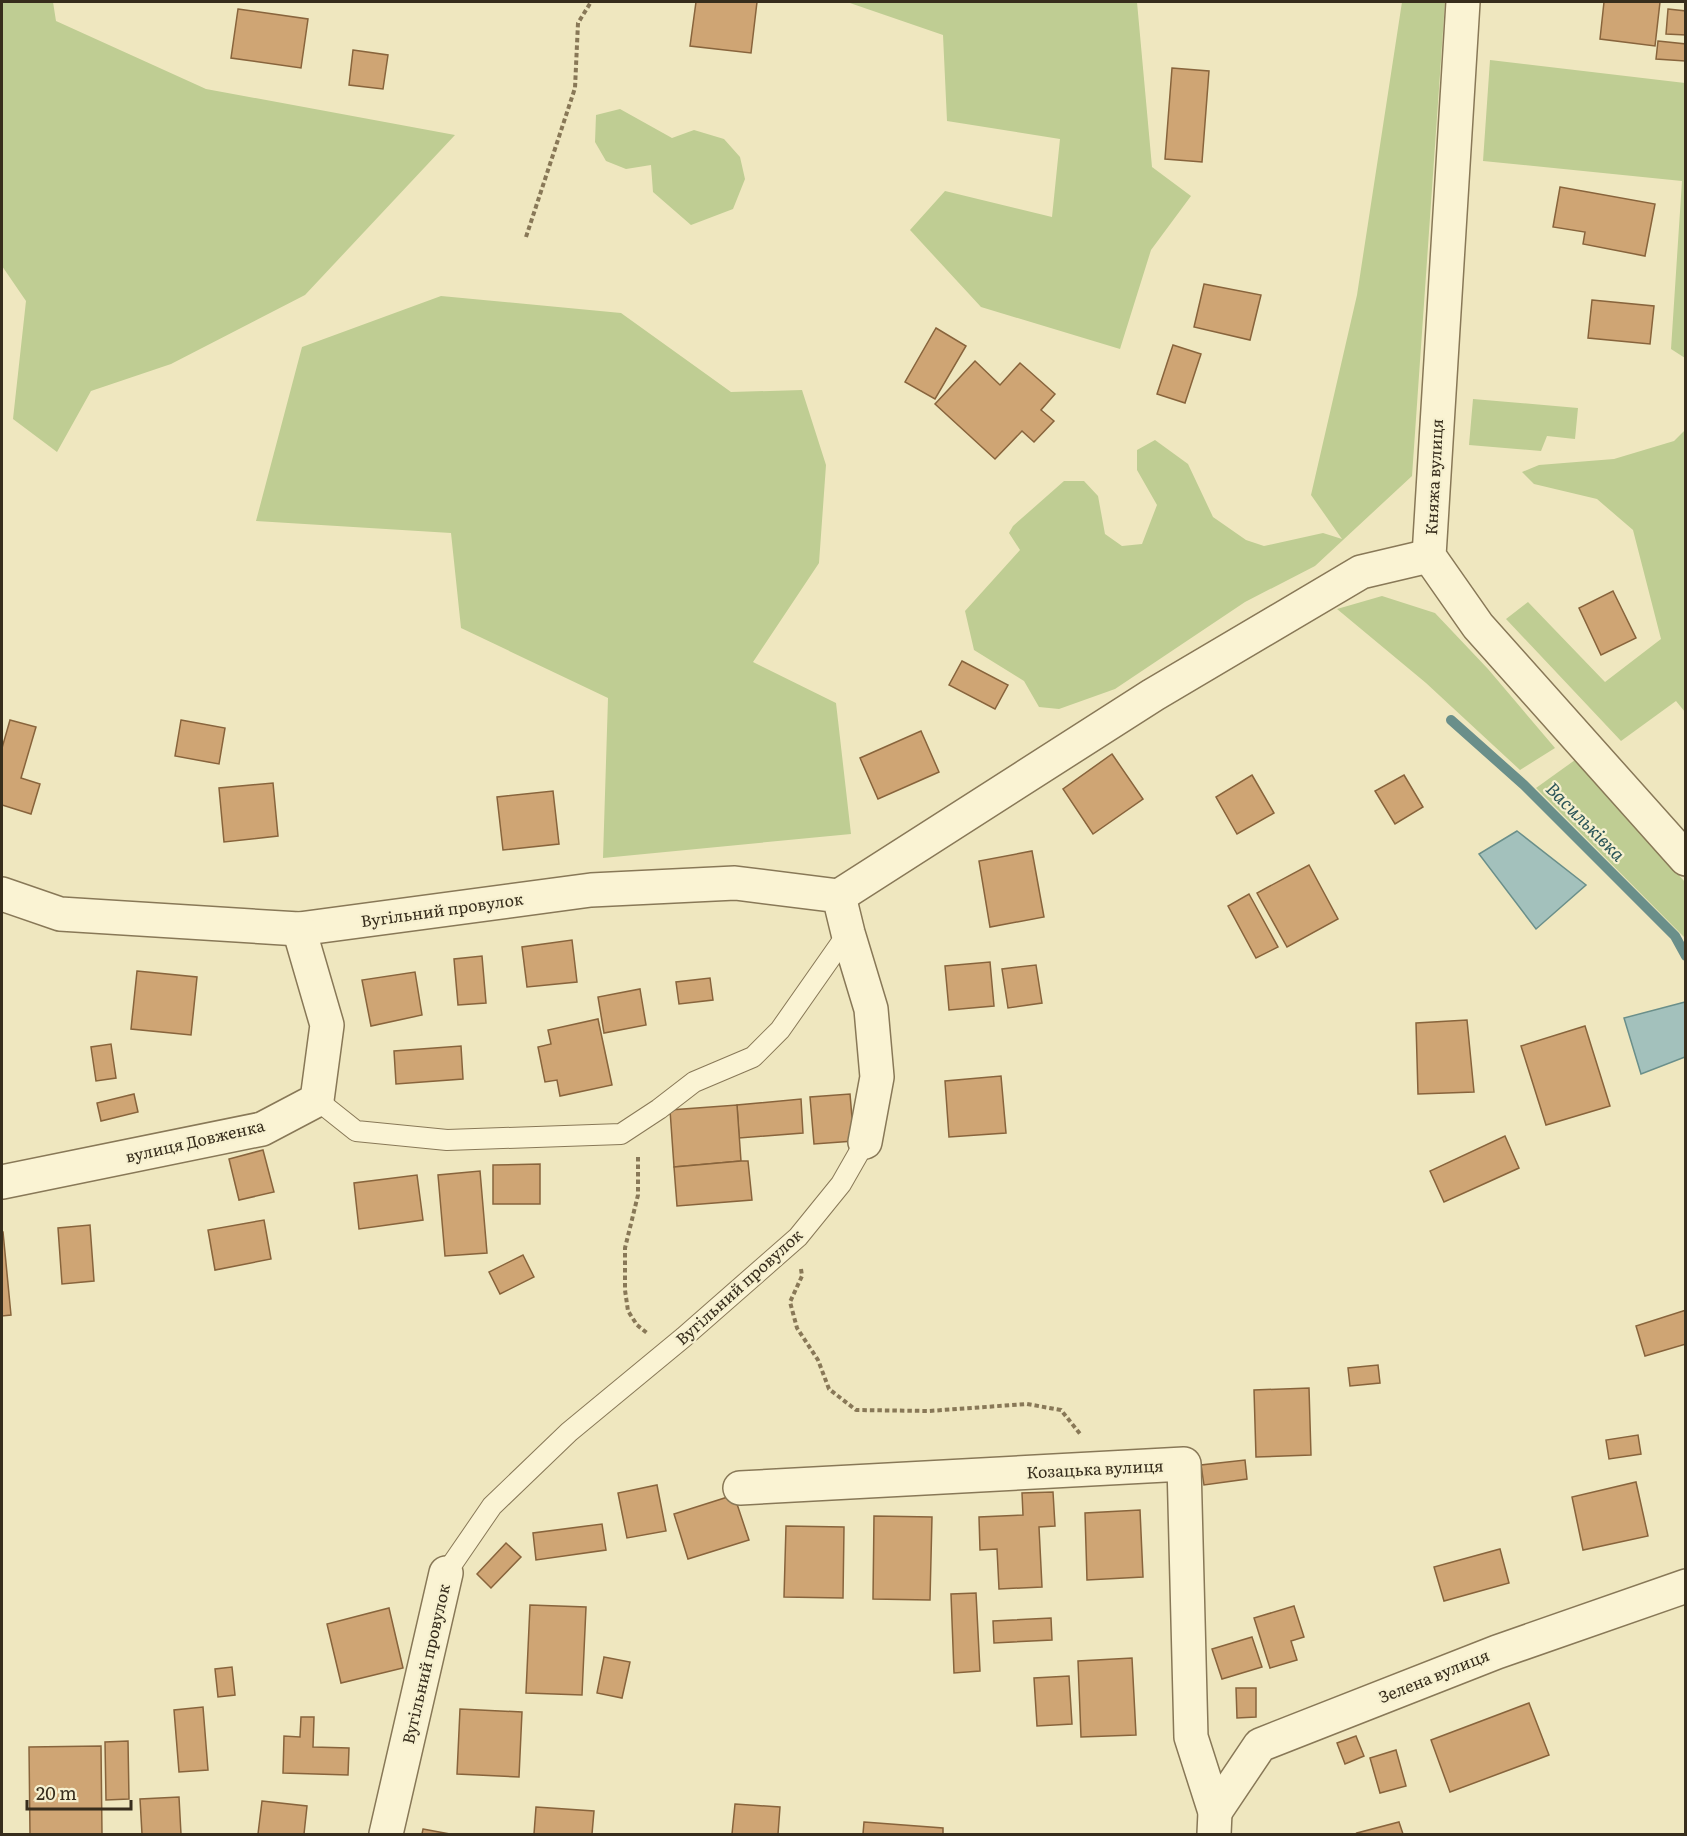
<svg xmlns="http://www.w3.org/2000/svg" width="1687" height="1836" font-family="Literata,serif">
	<style>
		.green { fill: #bfcd93 }
		.water { fill: #a3c1bc; stroke: #6a8f8a; stroke-width: 1.5 }
		.lines { fill: none; stroke-linecap: round; stroke-linejoin: round }
		.stream { stroke: #6a8f8a; stroke-width: 10 }
		.building { fill: #cfa574; stroke: #88643c; stroke-width: 1.5 }
		.service-casing { stroke: #887857; stroke-width: 22 }
		.minor-casing { stroke: #887857; stroke-width: 36 }
		.path { stroke: #887857; stroke-width: 4; stroke-dasharray: 4.5 3; stroke-linecap: butt }
		.service { stroke: #faf3d3; stroke-width: 20 }
		.minor { stroke: #faf3d3; stroke-width: 33 }
		.labels { text-anchor: middle; stroke-width: 4.5; stroke-linejoin: round; paint-order: stroke }
		.street-label { font-size: 16px; fill: #372d1c; stroke: #f6f0cf }
		.water-label { font-size: 18px; font-style: italic; fill: #2b5558; stroke: #f6f0cf }
	</style>
	<rect width="100%" height="100%" fill="#efe7bf"/>
	<!-- green -->
	<g class="green">
		<path d="M2,2H53L56,21L206,89L455,135L305,295L171,364L91,391L57,452L13,419L26,301L2,266Z"/>
		<path d="M847,2H1137L1152,167L1191,196L1151,250L1120,349L981,307L910,230L945,191L1052,217L1060,139L947,121L943,35Z"/>
		<path d="M1402,2H1445L1412,476L1315,566L1245,602L1115,689L1059,709L1039,707L1024,681L974,650L965,611L1020,550L1009,533L1013,526L1064,481H1084L1098,496L1105,534L1122,546L1142,544L1157,505L1137,470V450L1155,440L1188,464L1213,517L1246,540L1264,546L1323,533L1342,539L1311,495L1357,295Z"/>
		<path d="M1490,60L1685,83V358L1671,349L1682,181L1483,161Z"/>
		<path d="M620,109L672,138L694,130L724,139L740,157L745,179L733,209L691,225L653,192L651,165L626,169L606,161L595,142L596,115Z"/>
		<path d="M441,296L621,313L731,392L802,390L826,465L819,563L753,662L836,703L851,834L603,858L608,698L461,628L451,533L256,521L302,347Z"/>
		<path d="M1473,399L1578,408L1575,439L1547,436L1541,451L1469,445Z"/>
		<path d="M1685,430V712L1676,701L1621,741L1506,619L1528,602L1605,682L1661,639L1633,530L1597,499L1534,484L1522,472L1539,465L1614,459L1674,441Z"/>
		<path d="M1382,596L1435,613L1488,669L1555,748L1520,770L1426,683L1337,609Z"/>
		<path d="M1575,760L1685,882V938L1536,788Z"/>
	</g>
	<!-- water -->
	<g class="water">
		<path d="M1517,831L1586,885L1536,929L1479,854Z"/>
		<path d="M1685,1002V1057L1641,1074L1624,1018Z"/>
	</g>
	<g class="lines">
		<!-- stream -->
		<path class="stream" d="M1451,720L1524,785L1675,936L1686,956"/>
	</g>
	<!-- building -->
	<g class="building">
		<path d="M696,2H757L751,53L690,46Z"/>
		<path d="M1604,2H1660L1655,46L1600,39Z"/>
		<path d="M238,9L308,19L301,68L231,58Z"/>
		<path d="M1668,9L1686,11V35L1666,34Z"/>
		<path d="M1658,41L1686,44L1685,61L1656,59Z"/>
		<path d="M353,50L388,55L383,89L349,85Z"/>
		<path d="M1172,68L1209,71L1202,162L1165,159Z"/>
		<path d="M1560,187L1655,204L1645,256L1583,244L1585,232L1553,227Z"/>
		<path d="M1204,284L1261,295L1250,340L1194,327Z"/>
		<path d="M1592,300L1654,306L1650,344L1588,338Z"/>
		<path d="M936,328L966,346L935,399L905,382Z"/>
		<path d="M1173,345L1201,354L1185,403L1157,394Z"/>
		<path d="M975,361L1000,385L1020,363L1055,394L1041,410L1054,421L1034,442L1022,431L995,459L935,404Z"/>
		<path d="M1613,591L1636,638L1601,655L1579,608Z"/>
		<path d="M962,661L1008,685L995,709L949,685Z"/>
		<path d="M10,720L36,727L21,778L40,784L31,814L2,805V748Z"/>
		<path d="M181,720L225,728L219,764L175,756Z"/>
		<path d="M921,731L939,772L878,799L860,758Z"/>
		<path d="M1112,754L1143,799L1093,834L1063,789Z"/>
		<path d="M1252,775L1274,813L1237,834L1216,797Z"/>
		<path d="M1404,775L1423,807L1395,824L1375,791Z"/>
		<path d="M273,783L278,836L224,842L219,788Z"/>
		<path d="M553,791L559,844L503,850L497,797Z"/>
		<path d="M1032,851L1044,917L990,927L979,861Z"/>
		<path d="M1309,865L1338,919L1287,947L1257,893Z"/>
		<path d="M1249,894L1278,947L1256,958L1228,906Z"/>
		<path d="M572,940L577,982L527,987L522,947Z"/>
		<path d="M482,956L486,1003L458,1005L454,959Z"/>
		<path d="M990,962L994,1006L949,1010L945,966Z"/>
		<path d="M1036,965L1042,1003L1008,1008L1002,969Z"/>
		<path d="M137,971L197,977L191,1035L131,1029Z"/>
		<path d="M415,972L422,1015L371,1026L362,980Z"/>
		<path d="M710,978L713,1000L679,1004L676,982Z"/>
		<path d="M640,989L646,1025L604,1033L598,997Z"/>
		<path d="M598,1019L612,1085L560,1096L557,1080L545,1082L538,1047L551,1044L548,1030Z"/>
		<path d="M1467,1020L1474,1092L1418,1094L1416,1023Z"/>
		<path d="M1585,1026L1610,1106L1546,1125L1521,1046Z"/>
		<path d="M111,1044L116,1078L96,1081L91,1047Z"/>
		<path d="M461,1046L463,1079L396,1084L394,1051Z"/>
		<path d="M1001,1076L1006,1133L949,1137L945,1081Z"/>
		<path d="M134,1094L138,1112L101,1121L97,1103Z"/>
		<path d="M850,1094L854,1141L814,1144L810,1097Z"/>
		<path d="M801,1099L803,1133L739,1138L737,1105Z"/>
		<path d="M737,1105L741,1161L674,1167L670,1110Z"/>
		<path d="M1505,1136L1519,1168L1444,1202L1430,1171Z"/>
		<path d="M263,1150L274,1192L239,1200L229,1159Z"/>
		<path d="M741,1161H748L752,1200L677,1206L674,1167Z"/>
		<path d="M540,1164V1204H493V1165Z"/>
		<path d="M480,1171L487,1253L445,1256L438,1175Z"/>
		<path d="M417,1175L423,1220L359,1229L354,1183Z"/>
		<path d="M264,1220L271,1259L215,1270L208,1230Z"/>
		<path d="M90,1225L94,1281L62,1284L58,1228Z"/>
		<path d="M2,1232H3L11,1315L2,1316Z"/>
		<path d="M523,1255L534,1277L500,1294L489,1272Z"/>
		<path d="M1686,1310V1344L1645,1356L1636,1326Z"/>
		<path d="M1378,1365L1380,1383L1350,1386L1348,1368Z"/>
		<path d="M1309,1388L1311,1455L1256,1457L1254,1390Z"/>
		<path d="M1638,1435L1641,1454L1609,1459L1606,1440Z"/>
		<path d="M1245,1460L1247,1479L1204,1485L1201,1465Z"/>
		<path d="M1636,1482L1648,1536L1583,1550L1572,1497Z"/>
		<path d="M657,1485L666,1531L627,1538L618,1493Z"/>
		<path d="M1053,1492L1055,1526L1039,1527L1042,1587L999,1589L997,1549L980,1550L979,1517L1023,1515L1022,1493Z"/>
		<path d="M734,1495L749,1540L688,1559L674,1514Z"/>
		<path d="M1140,1510L1143,1577L1087,1580L1085,1513Z"/>
		<path d="M874,1516L932,1517L930,1600L873,1599Z"/>
		<path d="M602,1524L606,1550L536,1560L533,1533Z"/>
		<path d="M786,1526L844,1527L843,1598L784,1597Z"/>
		<path d="M506,1543L521,1557L491,1588L477,1574Z"/>
		<path d="M1500,1549L1509,1583L1444,1601L1434,1567Z"/>
		<path d="M976,1593L980,1671L954,1673L951,1594Z"/>
		<path d="M530,1605L586,1607L582,1695L526,1693Z"/>
		<path d="M1294,1606L1304,1637L1291,1641L1297,1660L1270,1668L1254,1618Z"/>
		<path d="M389,1608L403,1668L341,1683L327,1624Z"/>
		<path d="M1051,1618L1052,1640L994,1643L993,1621Z"/>
		<path d="M1252,1637L1262,1667L1222,1679L1212,1649Z"/>
		<path d="M604,1657L630,1662L622,1698L597,1693Z"/>
		<path d="M1132,1658L1136,1735L1081,1737L1078,1661Z"/>
		<path d="M232,1667L235,1695L218,1697L215,1669Z"/>
		<path d="M1069,1676L1072,1724L1037,1726L1034,1678Z"/>
		<path d="M1236,1688H1256V1717L1237,1718Z"/>
		<path d="M1529,1703L1549,1755L1450,1792L1431,1740Z"/>
		<path d="M203,1707L208,1770L179,1772L174,1710Z"/>
		<path d="M460,1709L522,1712L519,1777L457,1774Z"/>
		<path d="M301,1717H314L313,1747L349,1748L348,1775L283,1773L284,1736L300,1737Z"/>
		<path d="M1356,1736L1364,1756L1345,1764L1337,1743Z"/>
		<path d="M128,1741L129,1799L106,1800L105,1742Z"/>
		<path d="M101,1746L102,1834H30L29,1747Z"/>
		<path d="M1396,1750L1406,1786L1380,1793L1370,1758Z"/>
		<path d="M179,1797L181,1834H142L140,1799Z"/>
		<path d="M262,1801L307,1806L304,1834H258Z"/>
		<path d="M735,1804L780,1807L778,1834H732Z"/>
		<path d="M536,1807L594,1811L592,1834H534Z"/>
		<path d="M864,1822L943,1828V1834H863Z"/>
		<path d="M1399,1822L1403,1834H1358L1357,1833Z"/>
		<path d="M423,1829L450,1834H422Z"/>
	</g>
	<g class="lines">
		<!-- service casing -->
		<g class="service-casing">
			<g id="service">
				<path d="M317,1100L356,1131L447,1140L621,1134L659,1109L694,1082L753,1057L780,1030L848,933"/>
				<path d="M446,1573L492,1506L569,1432L684,1337L798,1237L841,1184L865,1142"/>
			</g>
		</g>
		<!-- minor casing -->
		<g class="minor-casing">
			<g id="minor">
				<path d="M1463,2L1429,556L1478,626L1686,859"/>
				<path d="M2,894L60,914L299,929L591,890L735,883L839,896L848,933L871,1009L877,1077L865,1142"/>
				<path d="M839,896L1153,695L1361,572L1429,556"/>
				<path d="M2,1182L262,1129L317,1100L327,1025L299,929"/>
				<path d="M740,1488L1184,1464L1191,1737L1215,1812L1214,1834"/>
				<path d="M1215,1812L1260,1745L1497,1652L1686,1586"/>
				<path d="M386,1834L446,1573"/>
			</g>
		</g>
		<!-- path -->
		<g class="path">
			<path d="M526,237L575,88L578,23L591,2"/>
			<path d="M638,1157V1195L625,1248V1290L628,1311L637,1325L647,1333"/>
			<path d="M801,1269L802,1276L790,1302L797,1328L818,1360L829,1389L856,1410L929,1411L1027,1404L1061,1410L1081,1435"/>
		</g>
		<!-- service -->
		<use href="#service" class="service"/>
		<!-- minor -->
		<use href="#minor" class="minor"/>
	</g>
	<g class="labels">
		<!-- street labels -->
		<g class="street-label">
			<text transform="translate(1434 477) rotate(-87)" y="6">Княжа вулиця</text>
			<text transform="translate(442 910) rotate(-8)" y="6">Вугільний провулок</text>
			<text transform="translate(195 1141) rotate(-13)" y="6">вулиця Довженка</text>
			<text transform="translate(739 1287) rotate(-42)" y="6">Вугільний провулок</text>
			<text transform="translate(1095 1469) rotate(-3)" y="6">Козацька вулиця</text>
			<text transform="translate(426 1664) rotate(-77)" y="6">Вугільний провулок</text>
			<text transform="translate(1434 1676) rotate(-22)" y="6">Зелена вулиця</text>
		</g>
		<!-- water labels -->
		<g class="water-label">
			<text transform="translate(1585 822) rotate(45)" y="6">Васильківка</text>
		</g>
	</g>
	<!-- border -->
	<rect width="1687" height="1836" fill="none" stroke="#372d1c" stroke-width="6"/>
	<!-- scale -->
	<path d="M27 1800v9h104v-9" fill="none" stroke="#372d1c" stroke-width="3"/>
	<text x="36" y="1800" font-size="18" fill="#372d1c" stroke="#f6f0cf" stroke-width="4.5" paint-order="stroke">20 m</text>
</svg>
